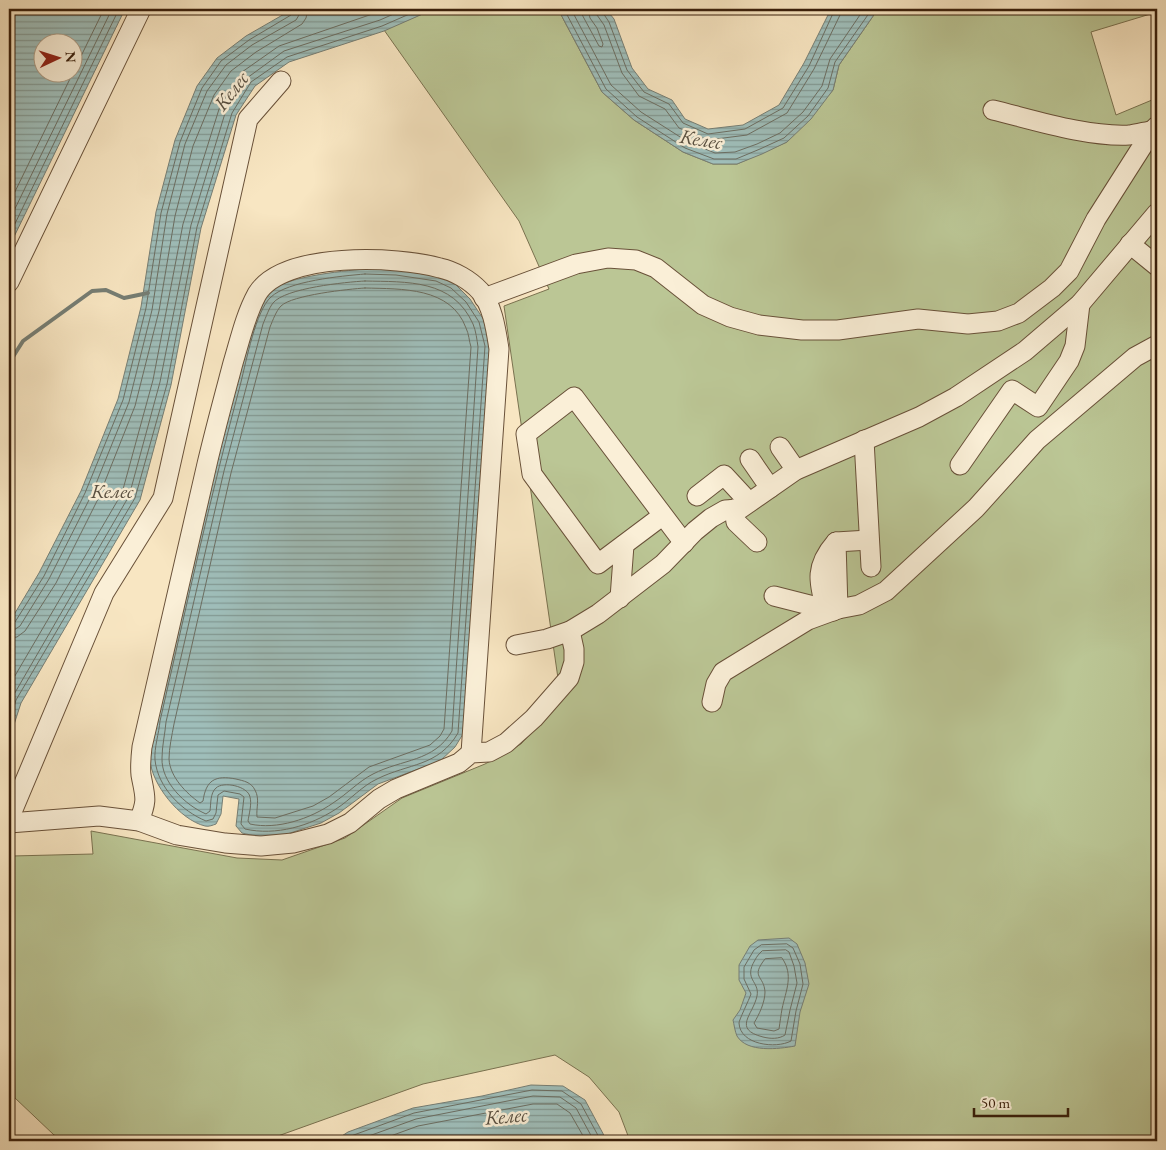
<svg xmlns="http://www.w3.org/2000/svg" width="1166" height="1150" font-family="'EB Garamond',serif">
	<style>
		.green { fill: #bbc695; stroke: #7a7250 }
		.water { fill: url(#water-rules); stroke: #767e74; fill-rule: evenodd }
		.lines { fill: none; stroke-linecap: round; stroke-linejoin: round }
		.shore { stroke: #6c6e62; stroke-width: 1 }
		.stream { stroke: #767e74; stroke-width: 4 }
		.minor-casing { stroke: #695139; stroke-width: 21 }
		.minor { stroke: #faefd7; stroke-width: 19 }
		.labels { text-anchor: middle; stroke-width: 5; stroke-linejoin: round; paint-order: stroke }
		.water-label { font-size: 20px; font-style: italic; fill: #584f40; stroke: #faefd7 }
	</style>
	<defs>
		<pattern id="water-rules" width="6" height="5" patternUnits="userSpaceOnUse" patternTransform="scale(1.25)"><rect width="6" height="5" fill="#9fbeba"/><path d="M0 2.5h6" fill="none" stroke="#839a95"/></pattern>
	</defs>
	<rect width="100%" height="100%" fill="#f8e6c2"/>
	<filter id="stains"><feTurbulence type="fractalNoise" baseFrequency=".004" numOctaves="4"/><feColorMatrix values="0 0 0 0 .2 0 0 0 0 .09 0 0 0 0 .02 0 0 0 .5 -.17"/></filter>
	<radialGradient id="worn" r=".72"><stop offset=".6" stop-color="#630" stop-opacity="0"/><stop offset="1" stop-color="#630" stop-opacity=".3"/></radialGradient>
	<!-- green -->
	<path class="green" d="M434,9H558L602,92L634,120L683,152L713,164H737L787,142L833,90L839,65L878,9H1157V12L1091,32L1116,115L1152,100L1157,109V1141H630L619,1112L589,1077L555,1055L423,1084L264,1141H68L54,1135L15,1098L12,856L93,854L91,831L237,858L282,860L345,838L402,798L485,764L521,744L561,699L504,306L549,289L519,221L384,30Z"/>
	<!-- water -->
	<g class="water">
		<path d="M9,9H125L9,247ZM72,42V72H42V42Z"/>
		<path d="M293,9H434L384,31L289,62L255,86L236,115L201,228L171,385L140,500L21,703L9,740V623L39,573L81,491L118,399L141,307L156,212L175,140L197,86L217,58L246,36Z"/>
		<path d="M558,9H606L614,19L632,68L648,89L672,100L685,119L708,129L743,125L779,105L804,63L831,9H878L839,65L833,90L811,119L787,142L762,154L737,164H713L683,152L634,120L602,92Z"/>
		<path d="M365,269L396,270L438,276L454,283L470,299L484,320L490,346L463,734L455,747L440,761L378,784L339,813L321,823L278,837L255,836L242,833L236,826L239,799L223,796L221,814L216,824C213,825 209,827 205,826C180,820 151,784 150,759C150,747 154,733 155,720C180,611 204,501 233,392C240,367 249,316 264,295C279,277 342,271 365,269Z"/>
		<path d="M789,938L797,944L805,963L809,984L800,1012L795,1046C779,1049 747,1053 737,1036C735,1032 734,1024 733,1020L740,1010L746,993L739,980V965L750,946L758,940Z"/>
		<path d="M531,1085L563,1086L585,1100L607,1141H334L348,1132L413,1108L482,1096Z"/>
	</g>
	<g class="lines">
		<!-- shore -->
		<g class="shore">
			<path d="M564,9L606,89L637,117L685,148L714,159H736L760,149L784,138L808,116L828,88L835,62L872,9"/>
			<path d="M571,9L611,85L641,112L688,142L715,153L735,152L757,144L780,133L803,112L822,86L830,59L864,9"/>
			<path d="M579,9L599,46L602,47L603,44L597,28L590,18L588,9"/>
			<path d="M596,9L597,15L604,25L622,73L639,96L665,109L679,128L708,140L747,135L787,113L814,69L840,15L841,9"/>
			<path d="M602,9L603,13L609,22L627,70L644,92L669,104L683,123L708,134L745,129L783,108L809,66L835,9"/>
			<path d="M9,204L104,9"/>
			<path d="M9,221L112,9"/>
			<path d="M9,236L119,9"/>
			<path d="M365,274L396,275L436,281L451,288L466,302L479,322L485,346L458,733C438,767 409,763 377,779C362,786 350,800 336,809C310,826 276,836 245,829L241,824L244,797L240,794L224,791L218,795L216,813L213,819L206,821C182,811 158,788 155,760C154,748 159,733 160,721C186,608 211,494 241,382C246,362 256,310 271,297C288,281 341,276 365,274Z"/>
			<path d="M365,281C407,282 453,279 473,324C476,331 477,340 478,347L452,731C434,762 402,759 373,774C359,781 347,794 333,803C310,819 277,830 250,824L248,821C249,814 252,804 250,797C248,786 223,781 216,788C210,793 211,804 210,811L206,814C185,805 161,782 162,758C162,746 165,734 166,722L224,471L263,324C266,317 269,308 273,303C285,288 346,282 365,281Z"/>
			<path d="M365,288C402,289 451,287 466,328C469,334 469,341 471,347L444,729L440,736L430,745L369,767L329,797L313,806L275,818L257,817C256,808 260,799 255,790C251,782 244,781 236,779C215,775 206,780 203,801L200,803C186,793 170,777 169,759C169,748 172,735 174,724L231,473L270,327C273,320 276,311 281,306C292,295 349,289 365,288Z"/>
			<path d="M9,624L15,622L44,576L85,493L123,400L146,308L161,213L180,142L202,88L221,61L249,40L291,15L294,9"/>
			<path d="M9,631L14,630L20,626L49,579L91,496L129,402L152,310L167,214L185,144L207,91L226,65L252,45L296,20L299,15L300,9"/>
			<path d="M9,638L17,637L25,631L56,583L98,499L135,406L159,311L175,216L193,146L214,95L231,71L256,52L302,24L306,18L308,9"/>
			<path d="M9,686L122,493L153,380L183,224L220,106L242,72L279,46L387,9"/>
			<path d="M9,703L129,496L160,382L191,225L226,110L247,78L284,51L380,20L405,9"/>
			<path d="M9,724L16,700L135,498L167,384L197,227L232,113L251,82L287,57L382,26L421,9"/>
			<path d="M787,944L793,948L800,964L803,984L796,1011L791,1041C776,1049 740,1045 739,1023C739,1020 749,1000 751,994L744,979V967L754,950L761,945Z"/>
			<path d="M786,950L789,952L794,966L797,983L790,1010L785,1035C779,1039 771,1039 763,1037C732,1029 753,1015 757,996C760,981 743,980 755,960C757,956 759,954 762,951Z"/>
			<path d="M782,958C794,975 786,990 782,1009C781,1015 780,1022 779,1029L774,1031L757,1028L754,1023C759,1015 765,1002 765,992C764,975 750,978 765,959Z"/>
			<path d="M343,1141L351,1136L414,1113L532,1090L562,1091L581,1104L601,1141"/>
			<path d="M355,1141L416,1119L533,1096L560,1097L576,1108L594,1141"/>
			<path d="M377,1141L418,1126L533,1104H557L570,1113L586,1141"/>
		</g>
		<!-- stream -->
		<path class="stream" d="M9,363L23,341L92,291L106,290L124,298L148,293"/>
		<!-- minor casing -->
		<g class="minor-casing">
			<g id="minor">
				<path d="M993,110C1034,120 1087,137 1129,135C1136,134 1144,132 1152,131"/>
				<path d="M1130,244L1157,266"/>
				<path d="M9,282L141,9"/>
				<path d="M484,298L576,264L608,258L636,260L656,268L703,305L730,317L759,325L802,330H838L918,319L968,324L998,321L1019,313L1052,288L1069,271L1096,219L1152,131L1157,126"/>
				<path d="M864,440L871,567"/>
				<path d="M780,447L796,470"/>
				<path d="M750,459L770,488"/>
				<path d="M960,465L1012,390L1038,407L1069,361L1075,346L1080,304"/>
				<path d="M697,496L724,475L749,502"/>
				<path d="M734,509L736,522L757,542"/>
				<path d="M662,516L598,564L532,474L526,434L574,397L684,543"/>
				<path d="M774,596L833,611"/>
				<path d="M620,598L624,545"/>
				<path d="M826,609C818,581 815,566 836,542"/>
				<path d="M838,609L836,542L869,540"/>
				<path d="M516,645L547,639L570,631L598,614L663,564L695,531L711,518L725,510L740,509L796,470L919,417L956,397L1025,351L1080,304L1157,213"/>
				<path d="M712,702L716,684L723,672L808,620L838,609L859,605L886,591L976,508L1037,440L1135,357L1157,345"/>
				<path d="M9,819L104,593L163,498L248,119L281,81"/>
				<path d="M139,821C148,799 145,797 141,775C140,766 141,756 142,747C163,653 185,559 207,464C215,430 224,397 233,363C240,340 245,316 257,294C283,251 398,256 440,268C454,271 470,280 480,291C493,306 496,330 499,349L471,753"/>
				<path d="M9,823L99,816L139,821L177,835L225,843L261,846L293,843L328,834L350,823L379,799L396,789L459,763L471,753L489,752L506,743L534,718L569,678L574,662V649L570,631"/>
			</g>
		</g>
		<!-- minor -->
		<use href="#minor" class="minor"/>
	</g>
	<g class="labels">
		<!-- water labels -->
		<g class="water-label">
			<text transform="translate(231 91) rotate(-52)" y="7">Келес</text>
			<text transform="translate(701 139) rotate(9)" y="7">Келес</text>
			<text x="112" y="498">Келес</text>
			<text transform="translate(506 1116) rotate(-5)" y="7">Келес</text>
		</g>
	</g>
	<!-- margin -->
	<rect width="1166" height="1150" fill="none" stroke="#f8e6c2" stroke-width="30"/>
	<rect x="10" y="10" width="1146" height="1130" fill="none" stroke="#391f0b" stroke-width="2.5"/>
	<rect x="15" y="15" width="1136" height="1120" fill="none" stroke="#391f0b"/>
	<!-- north arrow -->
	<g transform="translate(58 58) rotate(86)"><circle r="24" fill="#faefd7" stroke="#ad9c85"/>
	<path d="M0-4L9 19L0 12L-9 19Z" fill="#8f2418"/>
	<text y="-8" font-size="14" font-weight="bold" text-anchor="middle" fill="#391f0b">N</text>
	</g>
	<!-- scale -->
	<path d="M974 1108v8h94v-8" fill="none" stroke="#391f0b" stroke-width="2.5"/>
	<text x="981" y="1108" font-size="15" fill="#391f0b" stroke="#faefd7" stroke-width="4" paint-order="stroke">50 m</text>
	<rect width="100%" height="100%" filter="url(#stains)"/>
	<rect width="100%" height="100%" fill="url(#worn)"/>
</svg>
